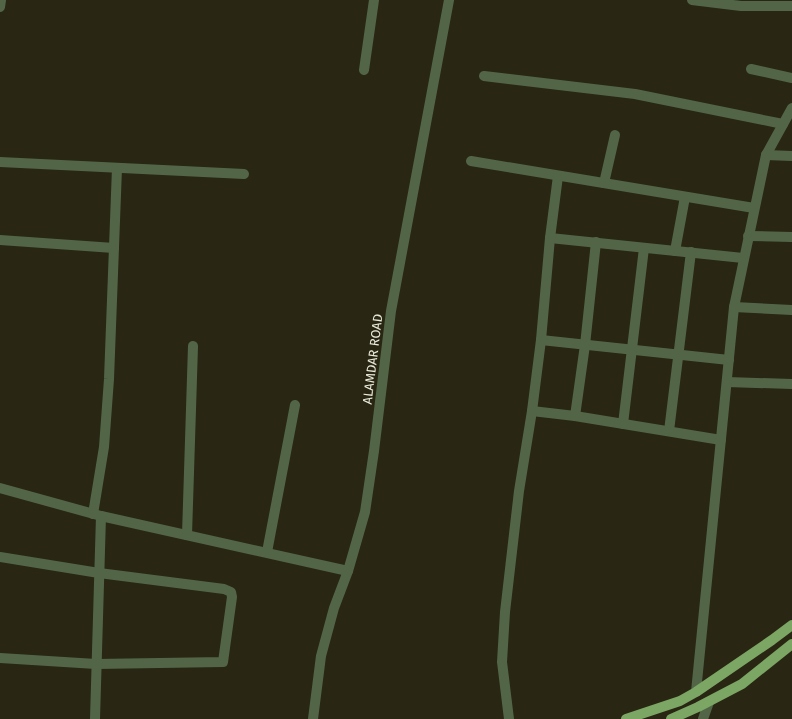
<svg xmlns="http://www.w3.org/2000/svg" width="792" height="719" font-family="'Fira Sans',sans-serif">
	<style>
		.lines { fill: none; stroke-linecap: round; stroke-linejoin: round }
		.minor { stroke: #526647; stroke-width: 10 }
		.primary { stroke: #7ba664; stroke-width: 10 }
		.labels { text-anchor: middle; stroke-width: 3; stroke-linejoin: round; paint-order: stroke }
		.street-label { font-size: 13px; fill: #eaeadc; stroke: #292713 }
	</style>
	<rect width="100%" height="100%" fill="#292713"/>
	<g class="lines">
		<!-- minor -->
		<g class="minor">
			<path d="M692,0L741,6H792"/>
			<path d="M0,7L1,0"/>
			<path d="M751,69L792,78"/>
			<path d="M364,70L374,0"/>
			<path d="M484,76L635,94L783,124"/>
			<path d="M766,155L792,156"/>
			<path d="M471,161L754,208"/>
			<path d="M0,162L244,174"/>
			<path d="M604,183L615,135"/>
			<path d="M748,236L792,237"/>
			<path d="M550,238L743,258"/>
			<path d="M0,240L114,248"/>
			<path d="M675,251L685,197"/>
			<path d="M734,307L792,310"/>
			<path d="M541,340L729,360"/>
			<path d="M727,382L792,384"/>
			<path d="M532,411L575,416L721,440"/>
			<path d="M575,416L585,345L596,242"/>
			<path d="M623,424L644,248"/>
			<path d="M669,431L691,252"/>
			<path d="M0,488L101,516L348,571"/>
			<path d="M93,514L104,447L109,379L117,168"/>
			<path d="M187,535L193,346"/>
			<path d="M267,552L295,405"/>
			<path d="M0,557L99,573L224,589L231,592L232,597L223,662L96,664L0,658"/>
			<path d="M696,692L734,307L766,155L792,108"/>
			<path d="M95,719L101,516"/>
			<path d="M313,719L321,656L334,608L348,571L365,512L374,451L391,311L449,0"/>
			<path d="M509,719L502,662L505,612L519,491L532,411L541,340L550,238L558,176"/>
			<path d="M703,719L709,702"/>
		</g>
		<!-- primary -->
		<g class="primary">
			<path d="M626,719L680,701L696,692L772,640L792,625"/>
			<path d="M671,719L698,707L742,684L792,644"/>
		</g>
	</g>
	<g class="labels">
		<!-- street labels -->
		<g class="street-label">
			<text transform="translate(372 359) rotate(-83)" y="5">ALAMDAR ROAD</text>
		</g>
	</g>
</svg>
